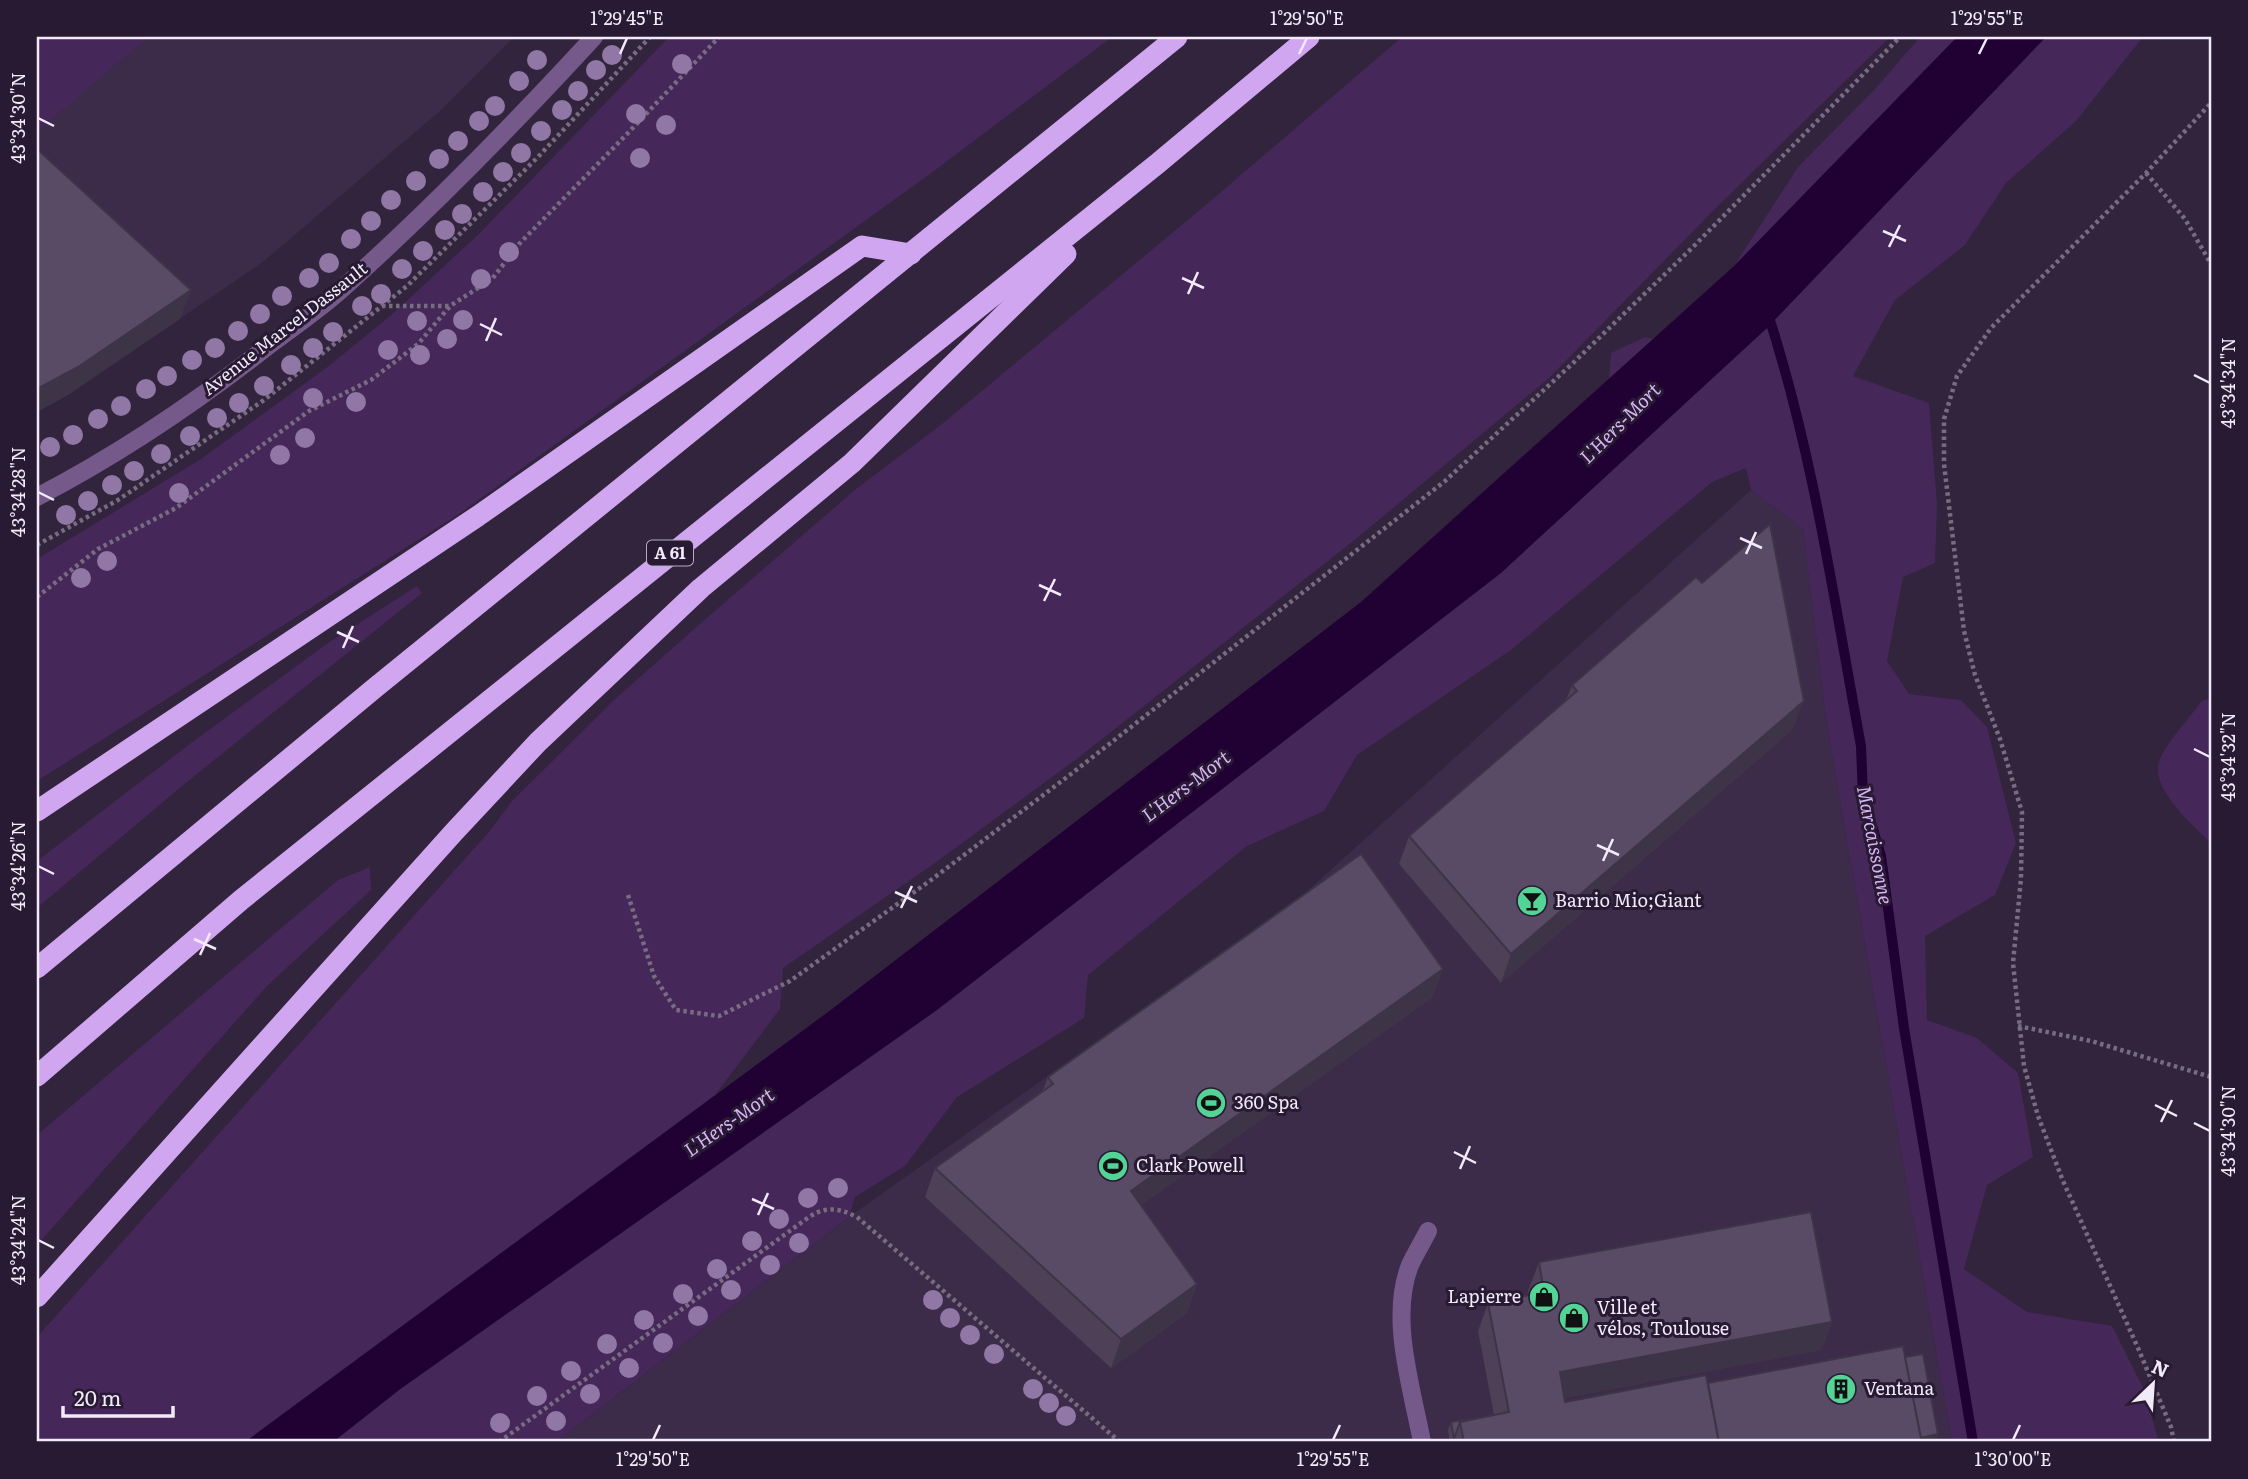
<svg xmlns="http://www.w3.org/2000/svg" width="2248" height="1479" font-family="Literata,serif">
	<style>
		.built { fill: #3c2b49 }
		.green { fill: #45275a }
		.water { fill: #210034 }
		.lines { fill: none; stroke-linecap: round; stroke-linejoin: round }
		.stream { stroke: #210034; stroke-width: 10 }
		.path { stroke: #786c81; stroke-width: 4.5; stroke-dasharray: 3.5 3.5; stroke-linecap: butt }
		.minor { stroke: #75598b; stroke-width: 18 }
		.highway { stroke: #d0a6f1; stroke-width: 21 }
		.tree { fill: #9177a5 }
		.wall { fill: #4d4057 }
		.shaded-wall { fill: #3e3447 }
		.building { fill: #594a65; stroke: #3e3447; stroke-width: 2 }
		.ticks { fill: none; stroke: #f2e9f9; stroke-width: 2.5 }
		.labels { text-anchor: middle; stroke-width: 6; stroke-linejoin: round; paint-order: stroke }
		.shield { fill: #281a32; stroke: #b5abbd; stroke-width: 2 }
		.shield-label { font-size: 16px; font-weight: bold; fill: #f2e9f9 }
		.street-label { font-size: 18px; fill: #f2e9f9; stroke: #281a32 }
		.poi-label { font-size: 18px; fill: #f2e9f9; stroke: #281a32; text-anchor: start }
		.water-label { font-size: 19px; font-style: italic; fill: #d7b4f4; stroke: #281a32 }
		.neatline { fill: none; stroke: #f2e9f9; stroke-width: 2.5 }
		.ticks-label { font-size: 18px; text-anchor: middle; fill: #f2e9f9 }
	</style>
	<rect width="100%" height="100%" fill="#32243c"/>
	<!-- built -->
	<g class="built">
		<path d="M37,37H514L441,110L263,262L68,395L37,412Z"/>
		<path d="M1751,490L1803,529L1827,726L1952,1442H556L849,1217L1304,894Z"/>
	</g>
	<!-- green -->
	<g class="green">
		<path d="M37,37H148L37,132Z"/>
		<path d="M669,37H1112L934,171L459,514L37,781V559L201,459L326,368L389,317L479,234Z"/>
		<path d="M1402,37H1890L1714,210L1548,379L1357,538L1078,758L935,863L783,968L780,1009L715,1095L245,1442H37V1337L488,833L512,801L614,700L709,616L856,489L942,424L1201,209Z"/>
		<path d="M1920,37H2143L2076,121L2006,183L1965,245L1895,300L1853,376L1929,403L1937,504L1935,563L1903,577L1887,661L1909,694L1961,700L1987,727L2016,843L1995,895L1925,936L1927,1020L1977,1038L2018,1073L2033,1157L1987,1185L1964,1269L2027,1312L2112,1326L2143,1388L2159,1442H1952L1827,726L1803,529L1751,490L1746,468L1712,482L1511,650L1357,755L1324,811L1247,846L1088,975L1084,1018L957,1097L905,1166L855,1197L849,1217L556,1442H333L399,1390L1601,481L1611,353L1645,337L1724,357L1734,266L1798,167L1875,89Z"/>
		<path d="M417,586L422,593L182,786L37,908V861L191,743L328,643Z"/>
		<path d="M2211,698V843C2194,826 2147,786 2160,759C2167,742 2190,717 2202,701Z"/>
		<path d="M370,867L371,890L267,986L37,1245V1135L338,880Z"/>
	</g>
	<!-- water -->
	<path class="water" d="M1957,37H2046L1766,329L1501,573L937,1010L399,1390L333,1442H245L832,1009L1361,602L1734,266Z"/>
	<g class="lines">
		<!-- stream -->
		<path class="stream" d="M1767,311C1813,452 1834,600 1861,746L1863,797L1881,856L1904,1028L1973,1442"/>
		<!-- path -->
		<g class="path">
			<path d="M2146,173L2185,219L2211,264"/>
			<path d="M382,306H449"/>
			<path d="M37,545L118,500L264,400L407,286L537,158L650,37"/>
			<path d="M37,597L98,549L176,508L309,411L371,380L418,344L450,306L492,279L520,243L628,133L719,37"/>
			<path d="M628,895L654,976L676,1010L719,1016L790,981L931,880L1071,774L1445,481L1572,364L1693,247L1900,37"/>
			<path d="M2018,1026L2091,1041L2211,1077"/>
			<path d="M499,1442L809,1217C826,1206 839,1208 857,1217L1120,1442"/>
			<path d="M2174,1442L2171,1427L2138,1348L2063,1181L2038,1116L2024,1066L2013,963L2021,878L2022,812L2000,739L1975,675L1964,631L1944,464V419L1957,376L1991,328L2146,173L2211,103"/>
		</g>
		<!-- minor -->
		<g class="minor">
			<path d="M37,497C120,454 198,401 272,343C296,325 321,308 343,288C431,209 514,124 594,37"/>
			<path d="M1422,1442C1412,1388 1389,1318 1410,1265C1415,1254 1422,1243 1428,1231"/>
		</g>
		<!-- highway -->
		<g class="highway">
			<path d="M37,811L478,516L862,246L911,254"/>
			<path d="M37,968L376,687L1177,37"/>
			<path d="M37,1076L241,900L1157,164L1309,37"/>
			<path d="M37,1297L454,832L538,742L701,588L852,463L1066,254"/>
		</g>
	</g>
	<!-- trees -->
	<g class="tree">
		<circle cx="612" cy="55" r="10"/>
		<circle cx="537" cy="60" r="10"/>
		<circle cx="682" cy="64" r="10"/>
		<circle cx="596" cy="70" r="10"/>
		<circle cx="519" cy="81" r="10"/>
		<circle cx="578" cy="91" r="10"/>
		<circle cx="495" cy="106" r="10"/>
		<circle cx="562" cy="110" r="10"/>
		<circle cx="636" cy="114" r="10"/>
		<circle cx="479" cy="121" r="10"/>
		<circle cx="666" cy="125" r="10"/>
		<circle cx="541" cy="131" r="10"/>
		<circle cx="458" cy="141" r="10"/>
		<circle cx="521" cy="153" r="10"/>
		<circle cx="640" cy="158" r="10"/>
		<circle cx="439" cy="159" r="10"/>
		<circle cx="503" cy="172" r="10"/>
		<circle cx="416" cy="181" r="10"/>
		<circle cx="483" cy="192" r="10"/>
		<circle cx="391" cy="200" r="10"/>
		<circle cx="462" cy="214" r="10"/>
		<circle cx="371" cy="221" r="10"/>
		<circle cx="445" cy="230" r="10"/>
		<circle cx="351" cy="239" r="10"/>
		<circle cx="423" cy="251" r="10"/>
		<circle cx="509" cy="252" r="10"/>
		<circle cx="329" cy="263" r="10"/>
		<circle cx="402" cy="269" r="10"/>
		<circle cx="309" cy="278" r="10"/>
		<circle cx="481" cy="279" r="10"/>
		<circle cx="381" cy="294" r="10"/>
		<circle cx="282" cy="296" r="10"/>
		<circle cx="362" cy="306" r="10"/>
		<circle cx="260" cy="314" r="10"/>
		<circle cx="463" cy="320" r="10"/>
		<circle cx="417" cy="321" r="10"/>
		<circle cx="238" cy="331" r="10"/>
		<circle cx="333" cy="332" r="10"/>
		<circle cx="447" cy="339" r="10"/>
		<circle cx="215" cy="348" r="10"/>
		<circle cx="313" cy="348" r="10"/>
		<circle cx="388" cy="350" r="10"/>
		<circle cx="420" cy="355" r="10"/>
		<circle cx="192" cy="360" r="10"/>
		<circle cx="291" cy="365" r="10"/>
		<circle cx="167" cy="376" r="10"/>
		<circle cx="264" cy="386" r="10"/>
		<circle cx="146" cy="389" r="10"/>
		<circle cx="313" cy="398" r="10"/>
		<circle cx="356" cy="402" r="10"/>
		<circle cx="239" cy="403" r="10"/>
		<circle cx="121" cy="406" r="10"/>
		<circle cx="217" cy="418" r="10"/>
		<circle cx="98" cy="419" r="10"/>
		<circle cx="73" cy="435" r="10"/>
		<circle cx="190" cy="436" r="10"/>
		<circle cx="305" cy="438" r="10"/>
		<circle cx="50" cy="447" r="10"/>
		<circle cx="161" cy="454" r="10"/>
		<circle cx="280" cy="455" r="10"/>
		<circle cx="134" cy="471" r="10"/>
		<circle cx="112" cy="485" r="10"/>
		<circle cx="179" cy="493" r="10"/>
		<circle cx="88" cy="501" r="10"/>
		<circle cx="66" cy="515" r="10"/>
		<circle cx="107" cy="561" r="10"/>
		<circle cx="81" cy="578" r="10"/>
		<circle cx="838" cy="1188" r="10"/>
		<circle cx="808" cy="1198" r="10"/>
		<circle cx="779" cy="1219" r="10"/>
		<circle cx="752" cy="1241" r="10"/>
		<circle cx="799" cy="1243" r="10"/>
		<circle cx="770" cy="1265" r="10"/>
		<circle cx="717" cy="1269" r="10"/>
		<circle cx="731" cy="1290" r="10"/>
		<circle cx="683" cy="1294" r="10"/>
		<circle cx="933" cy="1300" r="10"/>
		<circle cx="698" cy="1316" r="10"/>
		<circle cx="950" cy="1318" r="10"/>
		<circle cx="644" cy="1320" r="10"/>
		<circle cx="970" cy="1335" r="10"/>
		<circle cx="663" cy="1343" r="10"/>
		<circle cx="607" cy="1344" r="10"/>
		<circle cx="994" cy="1354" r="10"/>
		<circle cx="629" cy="1368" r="10"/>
		<circle cx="571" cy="1371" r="10"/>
		<circle cx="1033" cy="1389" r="10"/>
		<circle cx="590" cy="1394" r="10"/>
		<circle cx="537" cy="1396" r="10"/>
		<circle cx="1049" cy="1403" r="10"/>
		<circle cx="1066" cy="1416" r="10"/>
		<circle cx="556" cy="1421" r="10"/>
		<circle cx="500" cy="1423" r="10"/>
	</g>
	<!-- wall -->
	<g class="wall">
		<path d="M1572,685L1793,729L1501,983L1399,864L1409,836L1566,700Z"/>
		<path d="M1433,997L1141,1205L1197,1284L1187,1313L1111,1368L925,1197L935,1168L1043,1090L1048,1077Z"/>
		<path d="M1539,1262L1832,1322L1821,1350L1564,1398L1565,1402L1905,1357L1936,1442H1450L1448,1430L1451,1422L1494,1415L1478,1331L1488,1303L1529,1295L1528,1291Z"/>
	</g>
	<!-- shaded-wall -->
	<g class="shaded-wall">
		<path d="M191,290L180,319L68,395L37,412V389Z"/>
		<path d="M1804,701L1793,729L1501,983L1511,954Z"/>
		<path d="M1443,969L1433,997L1120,1220L1131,1191Z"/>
		<path d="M1197,1284L1187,1313L1111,1368L1121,1339Z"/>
		<path d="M1832,1322L1821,1350L1549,1401L1560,1372Z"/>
		<path d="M1938,1434L1936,1442H1916L1917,1438Z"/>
	</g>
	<!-- building -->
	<g class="building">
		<path d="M37,149L191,290L78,367L37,389Z"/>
		<path d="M1770,524L1804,701L1511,954L1409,836L1577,691L1572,685L1696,577L1702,583Z"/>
		<path d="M1361,854L1443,969L1131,1191L1197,1284L1121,1339L935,1168L1053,1084L1048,1077Z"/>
		<path d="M1811,1212L1832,1322L1560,1372L1565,1402L1706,1375L1719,1442H1464L1460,1422L1509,1412L1488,1303L1544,1292L1539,1262Z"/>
		<path d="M1903,1346L1922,1442H1719L1708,1383Z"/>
		<path d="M1923,1354L1938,1434L1921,1438L1905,1357Z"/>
		<path d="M1462,1420L1460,1422L1454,1439L1451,1422Z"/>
	</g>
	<!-- ticks -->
	<path class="ticks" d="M620,54L627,38M1299,54L1307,38M1979,54L1987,38M38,118L54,126M1883,231L1906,241M1889,247L1900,225M1182,278L1204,288M1188,294L1198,272M480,324L502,335M486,341L496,318M2194,375L2210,383M38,492L54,500M1740,538L1762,548M1746,554L1756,532M1039,585L1061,595M1044,601L1055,579M337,632L359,642M343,648L353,626M2194,749L2210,757M1597,845L1619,855M1603,861L1613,839M38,866L54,874M895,892L917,902M901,908L912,886M194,939L216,949M200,955L210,933M2155,1105L2177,1116M2161,1122L2172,1100M2194,1123L2210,1131M1454,1152L1476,1163M1460,1169L1470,1146M752,1199L774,1209M758,1215L768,1193M38,1240L54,1248M653,1440L660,1425M1333,1440L1340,1425M2013,1440L2020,1425"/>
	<!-- icons -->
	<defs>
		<g id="bar-disc" transform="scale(1.575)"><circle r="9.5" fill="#53d396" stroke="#281a32"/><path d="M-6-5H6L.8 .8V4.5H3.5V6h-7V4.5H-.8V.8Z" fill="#111"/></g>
		<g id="stadium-disc" transform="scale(1.575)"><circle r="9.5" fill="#53d396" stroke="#281a32"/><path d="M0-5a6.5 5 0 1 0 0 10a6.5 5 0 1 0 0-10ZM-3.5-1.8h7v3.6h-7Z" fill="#111"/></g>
		<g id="shop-disc" transform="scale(1.575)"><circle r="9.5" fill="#53d396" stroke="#281a32"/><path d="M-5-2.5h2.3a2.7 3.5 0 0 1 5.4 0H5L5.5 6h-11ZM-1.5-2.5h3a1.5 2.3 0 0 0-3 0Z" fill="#111"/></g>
		<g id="building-disc" transform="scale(1.575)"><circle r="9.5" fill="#53d396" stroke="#281a32"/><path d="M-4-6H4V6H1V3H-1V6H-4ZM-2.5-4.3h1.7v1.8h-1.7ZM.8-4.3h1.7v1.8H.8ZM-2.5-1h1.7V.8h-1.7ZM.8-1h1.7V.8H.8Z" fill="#111"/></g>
	</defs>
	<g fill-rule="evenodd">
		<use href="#bar-disc" x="1532" y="901"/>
		<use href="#stadium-disc" x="1211" y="1103"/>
		<use href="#stadium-disc" x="1113" y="1166"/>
		<use href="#shop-disc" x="1544" y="1297"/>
		<use href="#shop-disc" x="1574" y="1318"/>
		<use href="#building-disc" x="1841" y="1389"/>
	</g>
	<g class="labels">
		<!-- shield labels -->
		<rect class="shield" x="647" y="540.5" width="46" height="25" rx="5"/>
		<g class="shield-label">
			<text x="670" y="559">A 61</text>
		</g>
		<!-- street labels -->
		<g class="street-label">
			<text transform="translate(285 329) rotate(-38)" y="6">Avenue Marcel Dassault</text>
		</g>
		<!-- poi labels -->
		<g class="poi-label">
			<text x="1555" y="907">Barrio Mio;Giant</text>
			<text x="1234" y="1109">360 Spa</text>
			<text x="1136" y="1172">Clark Powell</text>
			<text x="1521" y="1303" text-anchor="end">Lapierre</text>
			<text x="1597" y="1314">Ville et<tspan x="1597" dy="21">vélos, Toulouse</tspan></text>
			<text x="1864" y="1395">Ventana</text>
		</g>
		<!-- water labels -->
		<g class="water-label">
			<text transform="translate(1620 423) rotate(-45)" y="7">L'Hers-Mort</text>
			<text transform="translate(1186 786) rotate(-37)" y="7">L'Hers-Mort</text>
			<text transform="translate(1875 845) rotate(79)" y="7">Marcaissonne</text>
			<text transform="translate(729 1122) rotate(-35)" y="7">L'Hers-Mort</text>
		</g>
	</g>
	<!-- border -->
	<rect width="2248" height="1479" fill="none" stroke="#281a32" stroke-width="77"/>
	<!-- north arrow -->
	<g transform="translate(2153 1384) rotate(25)" stroke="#281a32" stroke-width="5" paint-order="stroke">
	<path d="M0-5L12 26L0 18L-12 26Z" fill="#f2e9f9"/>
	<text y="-10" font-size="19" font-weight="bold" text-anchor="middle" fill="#f2e9f9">N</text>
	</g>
	<!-- scale -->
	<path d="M63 1406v10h110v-10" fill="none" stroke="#f2e9f9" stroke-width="3.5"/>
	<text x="74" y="1406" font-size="21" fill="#f2e9f9" stroke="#281a32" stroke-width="5" paint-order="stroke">20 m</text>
	<rect x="38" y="38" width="2172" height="1402" class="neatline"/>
	<g class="ticks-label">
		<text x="627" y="25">1°29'45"E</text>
		<text x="1307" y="25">1°29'50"E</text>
		<text x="1987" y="25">1°29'55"E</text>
		<text transform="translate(19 118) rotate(-90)" y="6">43°34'30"N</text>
		<text transform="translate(2229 383) rotate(-90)" y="6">43°34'34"N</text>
		<text transform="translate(19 492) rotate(-90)" y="6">43°34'28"N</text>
		<text transform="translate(2229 757) rotate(-90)" y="6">43°34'32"N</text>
		<text transform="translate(19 866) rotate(-90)" y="6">43°34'26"N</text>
		<text transform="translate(2229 1131) rotate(-90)" y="6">43°34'30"N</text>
		<text transform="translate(19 1240) rotate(-90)" y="6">43°34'24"N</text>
		<text x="653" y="1466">1°29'50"E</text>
		<text x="1333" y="1466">1°29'55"E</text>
		<text x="2013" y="1466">1°30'00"E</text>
	</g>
</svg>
